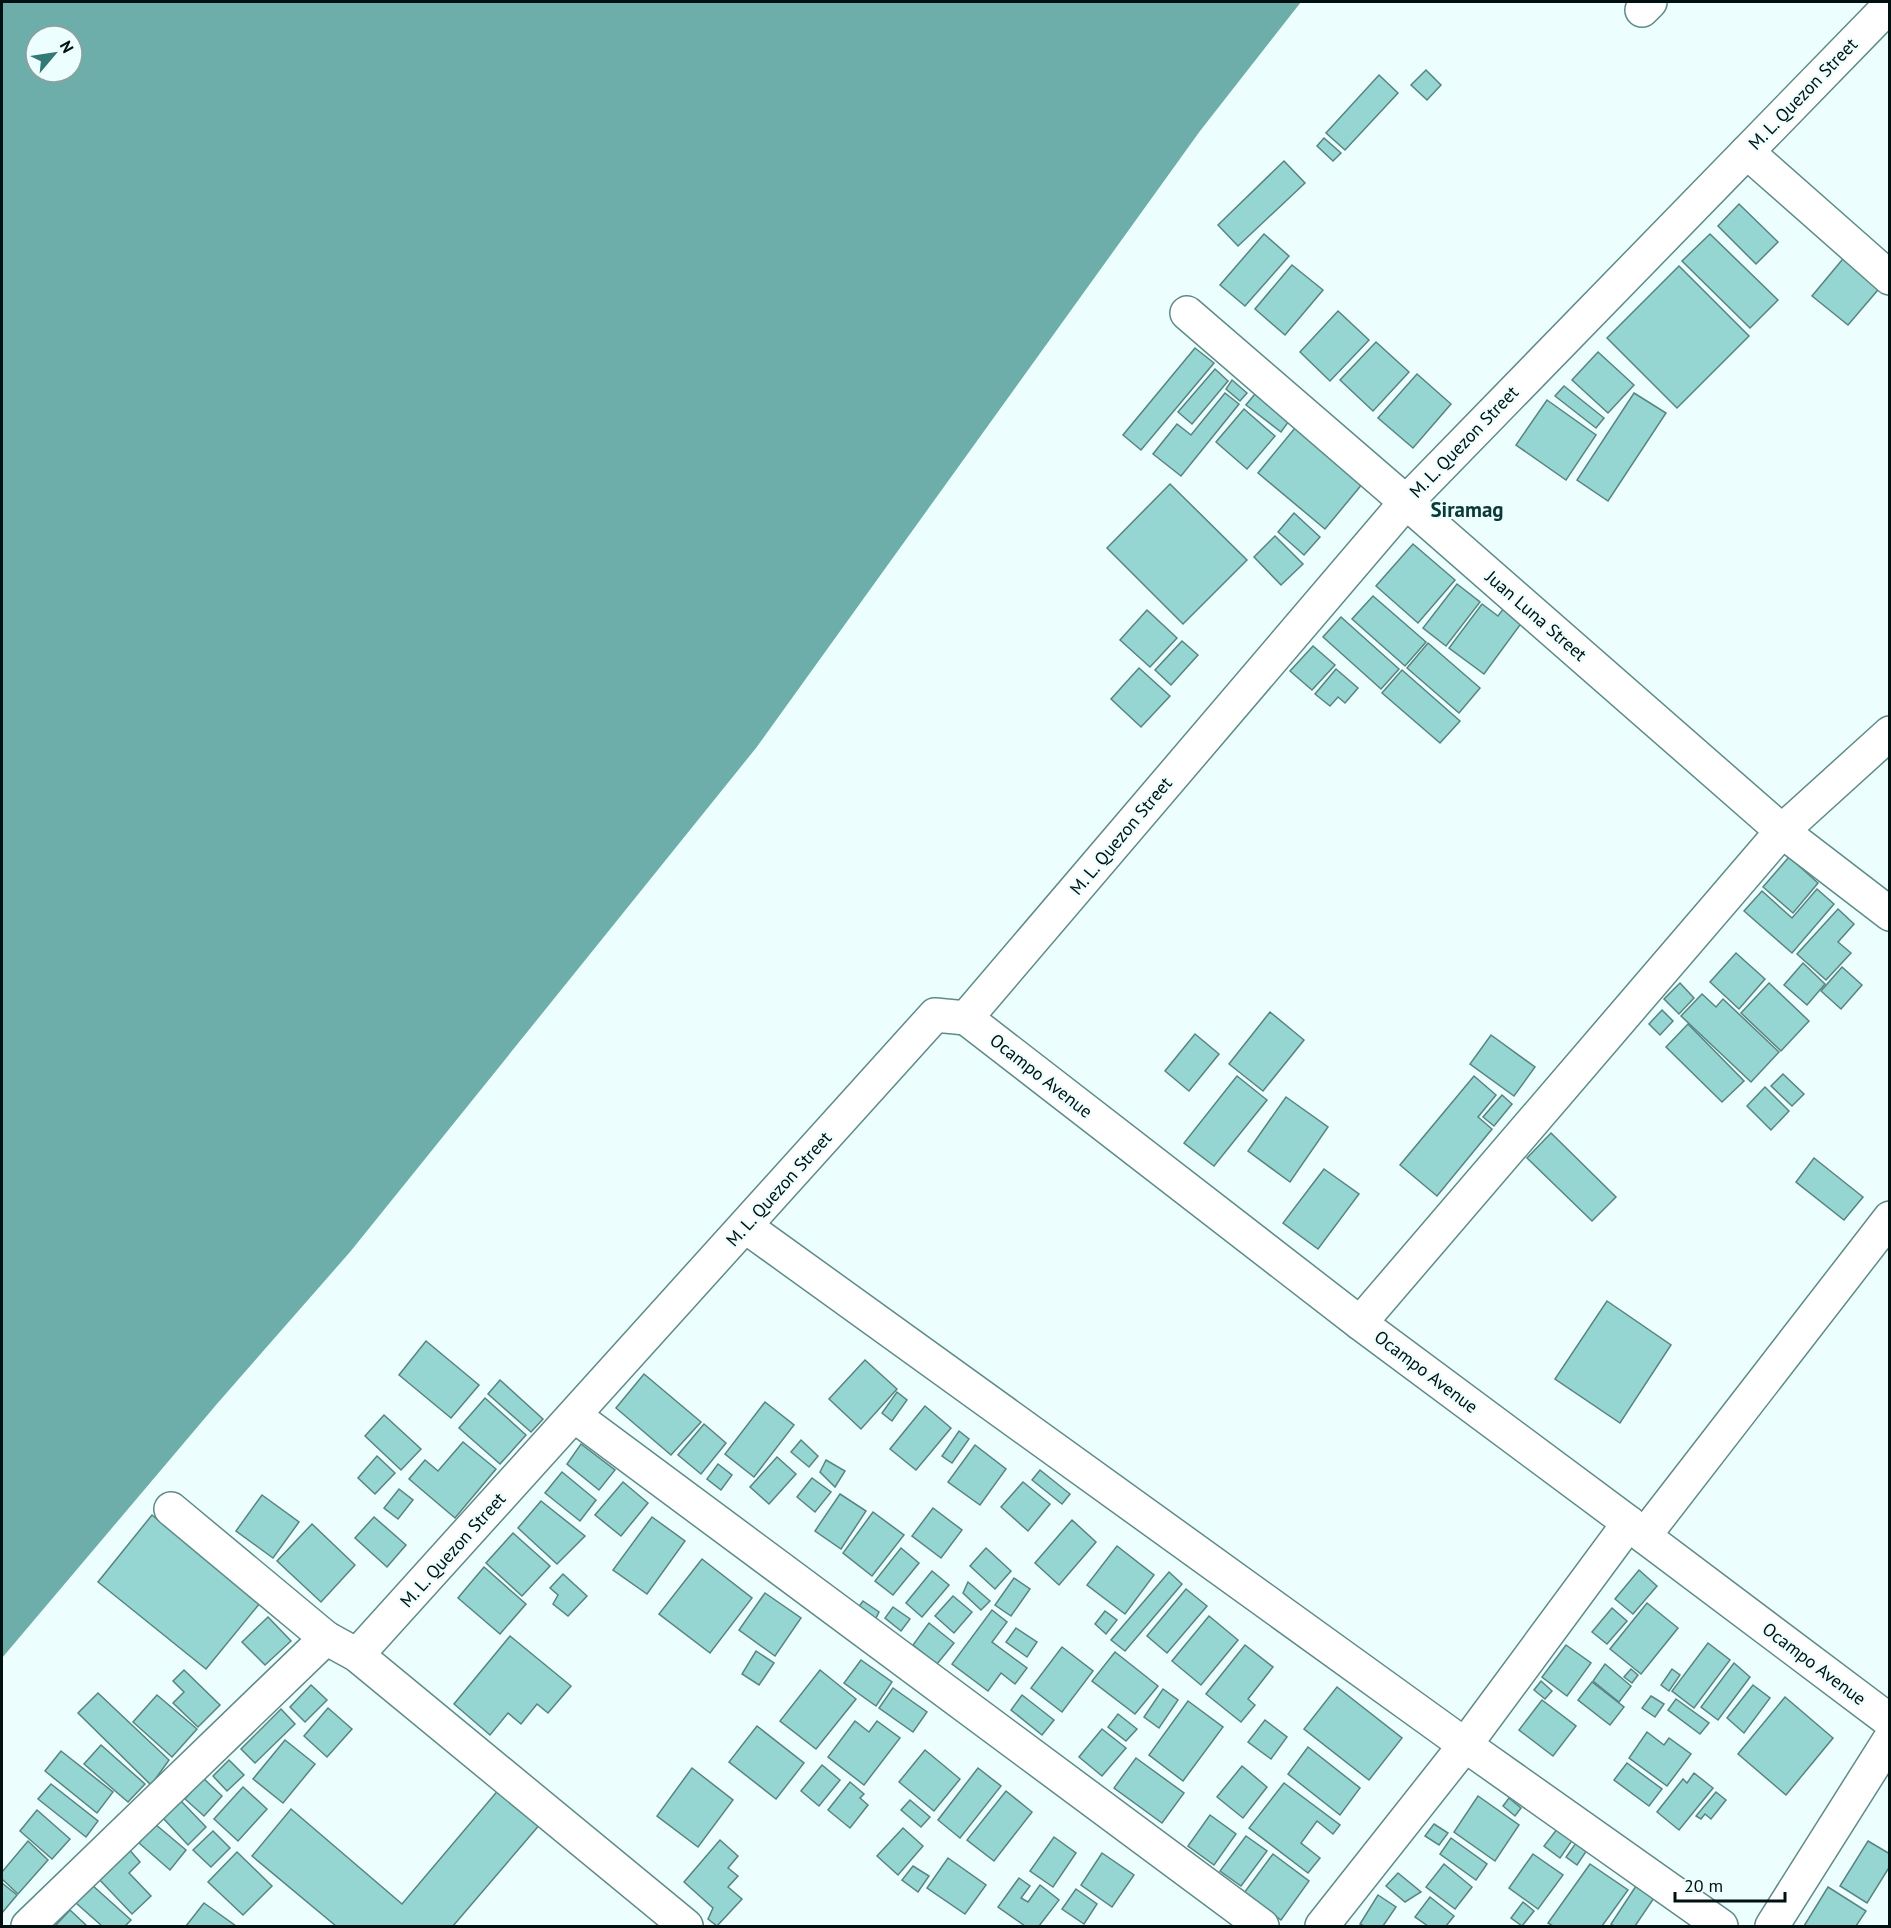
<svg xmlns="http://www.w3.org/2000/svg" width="1891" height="1928" font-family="'PT Sans',sans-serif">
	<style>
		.water { fill: #6eaeaa; fill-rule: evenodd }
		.building { fill: #95d6d2; stroke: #588481; stroke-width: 1.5 }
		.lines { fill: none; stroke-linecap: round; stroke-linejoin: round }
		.street-casing { stroke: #5f8b88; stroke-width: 36 }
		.secondary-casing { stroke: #5f8b88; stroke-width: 36 }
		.street { stroke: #fff; stroke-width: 33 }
		.secondary { stroke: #fff; stroke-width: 33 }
		.labels { text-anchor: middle; stroke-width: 4.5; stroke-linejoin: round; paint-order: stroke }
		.street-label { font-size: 18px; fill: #011010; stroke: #ecfefd }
		.quarter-label { font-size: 21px; font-weight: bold; fill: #093937; stroke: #ecfefd }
	</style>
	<rect width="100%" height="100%" fill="#ecfefd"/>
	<!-- water -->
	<path class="water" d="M2,2H1301L1200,131L756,748L350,1252L216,1405L2,1658ZM36,36H72V72H36Z"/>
	<!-- building -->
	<g class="building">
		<path d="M1426,70L1441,85L1427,100L1411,85Z"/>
		<path d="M1379,75L1398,93L1345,150L1326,133Z"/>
		<path d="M1324,138L1341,153L1333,161L1317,146Z"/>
		<path d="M1284,161L1305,183L1238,246L1218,225Z"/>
		<path d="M1739,204L1778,242L1756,264L1718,226Z"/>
		<path d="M1264,234L1289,256L1245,306L1220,285Z"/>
		<path d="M1710,234L1778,300L1750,328L1682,261Z"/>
		<path d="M1847,254L1883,284L1848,325L1812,296Z"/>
		<path d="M1292,265L1323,290L1285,335L1255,309Z"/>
		<path d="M1679,266L1749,336L1677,408L1607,338Z"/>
		<path d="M1338,311L1369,340L1330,381L1300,352Z"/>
		<path d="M1376,342L1409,372L1373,411L1340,380Z"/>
		<path d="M1195,348L1214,363L1141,450L1123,435Z"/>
		<path d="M1598,352L1634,385L1608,413L1572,380Z"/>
		<path d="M1215,369L1228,381L1192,424L1178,412Z"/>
		<path d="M1417,374L1451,404L1413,448L1378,418Z"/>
		<path d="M1232,380L1247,393L1240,401L1226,389Z"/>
		<path d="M1564,386L1604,418L1596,428L1555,396Z"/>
		<path d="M1225,393L1239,404L1181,476L1153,454L1177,424L1191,435Z"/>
		<path d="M1634,393L1666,413L1608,501L1577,480Z"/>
		<path d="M1255,394L1289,421L1281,432L1246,405Z"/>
		<path d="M1547,400L1596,435L1566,480L1516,445Z"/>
		<path d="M1244,409L1275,436L1247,469L1216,442Z"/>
		<path d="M1295,428L1363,483L1325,529L1258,473Z"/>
		<path d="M1170,484L1247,560L1183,624L1107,548Z"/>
		<path d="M1294,513L1320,537L1304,555L1278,532Z"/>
		<path d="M1275,536L1303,564L1281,585L1254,557Z"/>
		<path d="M1413,544L1455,580L1418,623L1376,586Z"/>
		<path d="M1457,584L1480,602L1446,646L1423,628Z"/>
		<path d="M1373,596L1426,642L1405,666L1352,619Z"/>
		<path d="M1510,600L1528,614L1484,674L1449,648L1482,604L1498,616Z"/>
		<path d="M1147,610L1177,638L1150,667L1120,640Z"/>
		<path d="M1341,617L1399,669L1381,689L1323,637Z"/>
		<path d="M1182,641L1198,655L1171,685L1155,670Z"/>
		<path d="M1428,643L1480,688L1459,713L1407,668Z"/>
		<path d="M1313,646L1335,665L1312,690L1290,671Z"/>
		<path d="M1139,668L1170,696L1141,727L1111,699Z"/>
		<path d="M1336,669L1358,688L1345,703L1338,697L1330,706L1315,694Z"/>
		<path d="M1402,670L1460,721L1440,743L1382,693Z"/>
		<path d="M1789,857L1818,883L1793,913L1763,887Z"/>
		<path d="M1817,889L1834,904L1792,953L1744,911L1762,891L1792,918Z"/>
		<path d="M1838,909L1854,924L1838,942L1851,953L1826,980L1797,954Z"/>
		<path d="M1736,953L1765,979L1739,1009L1710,982Z"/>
		<path d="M1803,963L1825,984L1807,1005L1784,985Z"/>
		<path d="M1842,967L1862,985L1841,1009L1821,991Z"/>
		<path d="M1680,983L1694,998L1679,1014L1664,999Z"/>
		<path d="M1769,983L1809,1021L1781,1051L1741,1013Z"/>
		<path d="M1702,994L1716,1007L1723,999L1779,1052L1751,1082L1681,1016Z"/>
		<path d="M1662,1010L1673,1021L1660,1035L1649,1024Z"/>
		<path d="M1270,1012L1304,1040L1263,1091L1229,1064Z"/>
		<path d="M1688,1024L1744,1081L1722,1102L1666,1047Z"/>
		<path d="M1195,1034L1219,1054L1189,1091L1165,1071Z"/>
		<path d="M1491,1035L1535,1067L1514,1096L1470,1064Z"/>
		<path d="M1783,1074L1804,1094L1792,1106L1771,1086Z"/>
		<path d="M1237,1076L1267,1100L1214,1166L1184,1143Z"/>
		<path d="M1474,1076L1496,1095L1478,1117L1492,1129L1437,1196L1400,1165Z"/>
		<path d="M1765,1087L1789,1111L1771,1130L1747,1106Z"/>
		<path d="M1502,1095L1512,1104L1494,1126L1483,1117Z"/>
		<path d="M1286,1097L1328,1127L1290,1182L1248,1151Z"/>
		<path d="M1551,1133L1616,1197L1592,1221L1527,1158Z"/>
		<path d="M1814,1158L1863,1197L1844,1220L1796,1182Z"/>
		<path d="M1324,1169L1359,1194L1318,1249L1283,1223Z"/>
		<path d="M1607,1301L1671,1345L1620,1423L1555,1379Z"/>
		<path d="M426,1341L479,1385L451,1418L399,1375Z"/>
		<path d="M865,1360L897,1389L861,1429L829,1399Z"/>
		<path d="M644,1374L701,1422L671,1455L616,1408Z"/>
		<path d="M500,1380L543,1419L531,1432L488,1394Z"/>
		<path d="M897,1392L907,1400L892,1421L882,1413Z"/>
		<path d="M485,1398L526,1435L500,1464L459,1428Z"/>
		<path d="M765,1402L794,1425L754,1477L725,1454Z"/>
		<path d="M925,1406L951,1428L916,1470L890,1449Z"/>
		<path d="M384,1415L421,1449L401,1470L365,1436Z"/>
		<path d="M704,1424L726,1443L701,1474L678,1455Z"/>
		<path d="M959,1431L969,1439L952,1463L942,1456Z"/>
		<path d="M801,1440L818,1456L809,1467L791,1452Z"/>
		<path d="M463,1442L496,1469L455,1518L409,1479L425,1460L438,1471Z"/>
		<path d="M581,1444L615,1470L599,1490L567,1464Z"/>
		<path d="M975,1445L1006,1469L980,1505L948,1482Z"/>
		<path d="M377,1456L395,1473L375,1494L358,1478Z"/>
		<path d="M777,1457L796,1474L769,1504L750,1487Z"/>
		<path d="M826,1460L845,1471L835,1487L820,1472Z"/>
		<path d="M718,1464L732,1475L721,1490L707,1479Z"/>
		<path d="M1040,1470L1070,1494L1062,1504L1032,1480Z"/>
		<path d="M562,1472L596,1500L580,1521L545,1493Z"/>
		<path d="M812,1478L831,1492L815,1512L797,1497Z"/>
		<path d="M623,1482L648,1503L621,1536L595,1515Z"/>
		<path d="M1023,1482L1050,1504L1028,1531L1001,1507Z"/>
		<path d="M399,1489L413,1500L398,1519L384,1508Z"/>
		<path d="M840,1494L866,1511L841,1549L815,1531Z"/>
		<path d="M262,1495L299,1522L273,1558L236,1531Z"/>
		<path d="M541,1501L585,1536L557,1564L518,1528Z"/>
		<path d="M933,1508L962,1530L941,1558L912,1536Z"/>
		<path d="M873,1512L904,1535L872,1576L843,1553Z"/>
		<path d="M152,1515L260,1603L206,1669L98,1582Z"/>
		<path d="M374,1517L406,1545L387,1567L355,1538Z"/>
		<path d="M652,1517L685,1541L647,1594L613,1570Z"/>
		<path d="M1072,1520L1096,1542L1059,1585L1035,1563Z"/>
		<path d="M312,1524L355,1565L321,1602L277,1561Z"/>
		<path d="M513,1533L550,1566L522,1596L486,1563Z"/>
		<path d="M1117,1546L1154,1575L1125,1614L1087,1585Z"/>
		<path d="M901,1548L919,1563L893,1595L875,1581Z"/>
		<path d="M986,1548L1011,1571L995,1589L970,1566Z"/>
		<path d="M702,1559L752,1598L710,1653L659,1614Z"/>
		<path d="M484,1567L526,1604L500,1634L458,1598Z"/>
		<path d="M1639,1570L1657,1586L1633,1614L1615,1599Z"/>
		<path d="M932,1571L949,1585L922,1617L906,1603Z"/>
		<path d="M1169,1572L1182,1584L1125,1651L1111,1640Z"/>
		<path d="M563,1574L587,1596L568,1616L553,1604L558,1595L550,1588Z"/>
		<path d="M1014,1578L1030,1589L1011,1616L995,1605Z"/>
		<path d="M968,1582L990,1601L981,1610L963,1593Z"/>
		<path d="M1186,1589L1207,1606L1167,1653L1147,1636Z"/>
		<path d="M765,1593L801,1618L775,1656L739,1630Z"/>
		<path d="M953,1596L972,1612L954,1633L935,1616Z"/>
		<path d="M863,1601L879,1612L874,1622L857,1609Z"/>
		<path d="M1647,1603L1678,1628L1641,1674L1610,1649Z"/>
		<path d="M893,1607L910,1619L901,1631L885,1618Z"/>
		<path d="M1612,1608L1627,1621L1607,1644L1592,1632Z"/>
		<path d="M992,1610L1007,1622L992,1642L1027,1668L1015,1684L1001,1673L988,1691L952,1664Z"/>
		<path d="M1105,1611L1117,1620L1106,1634L1095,1624Z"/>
		<path d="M1209,1616L1238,1640L1201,1685L1172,1661Z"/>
		<path d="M268,1617L291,1641L265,1665L242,1642Z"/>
		<path d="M929,1623L954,1643L937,1664L913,1645Z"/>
		<path d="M1016,1628L1037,1642L1027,1657L1006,1642Z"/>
		<path d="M510,1636L571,1686L548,1713L537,1704L521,1724L508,1713L490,1735L454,1704Z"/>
		<path d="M1708,1643L1730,1660L1694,1708L1672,1691Z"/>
		<path d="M1245,1645L1273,1667L1248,1699L1255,1705L1241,1722L1206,1694Z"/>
		<path d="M1566,1645L1591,1663L1567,1696L1542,1677Z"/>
		<path d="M1062,1647L1093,1671L1062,1712L1031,1688Z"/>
		<path d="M756,1651L774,1663L759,1685L742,1674Z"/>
		<path d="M1115,1652L1158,1686L1135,1714L1092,1681Z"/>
		<path d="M861,1660L892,1682L876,1706L844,1683Z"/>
		<path d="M1734,1663L1750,1677L1718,1720L1701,1707Z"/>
		<path d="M1605,1664L1631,1686L1619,1702L1593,1681Z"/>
		<path d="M1631,1669L1638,1675L1632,1683L1624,1677Z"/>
		<path d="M1672,1669L1680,1675L1669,1691L1661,1685Z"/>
		<path d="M184,1670L220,1705L198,1727L173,1703L184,1692L173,1681Z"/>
		<path d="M820,1670L856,1699L816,1749L780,1721Z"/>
		<path d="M1541,1681L1552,1691L1545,1699L1534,1690Z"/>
		<path d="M1592,1682L1624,1707L1610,1725L1578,1700Z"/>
		<path d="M311,1685L327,1700L305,1722L290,1707Z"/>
		<path d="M1753,1685L1770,1698L1744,1733L1727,1718Z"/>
		<path d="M1337,1687L1402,1738L1369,1780L1304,1729Z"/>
		<path d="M893,1688L927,1712L913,1732L879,1708Z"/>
		<path d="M1163,1689L1178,1700L1159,1728L1144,1717Z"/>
		<path d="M98,1693L169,1760L151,1785L78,1713Z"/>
		<path d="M157,1695L197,1729L172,1757L133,1722Z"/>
		<path d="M1022,1695L1054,1720L1042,1735L1011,1710Z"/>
		<path d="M1651,1696L1664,1704L1655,1717L1642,1708Z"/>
		<path d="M1785,1697L1833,1738L1786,1795L1738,1754Z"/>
		<path d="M1676,1699L1709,1723L1700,1734L1668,1710Z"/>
		<path d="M1542,1700L1576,1726L1553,1756L1519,1730Z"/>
		<path d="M1188,1701L1223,1727L1183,1781L1149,1755Z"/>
		<path d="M328,1708L352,1729L327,1757L304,1736Z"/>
		<path d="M281,1709L295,1724L255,1763L241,1749Z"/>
		<path d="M1118,1714L1137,1729L1126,1741L1108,1727Z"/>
		<path d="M1265,1720L1287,1737L1271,1759L1248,1742Z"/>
		<path d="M855,1721L869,1732L877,1721L900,1738L864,1785L828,1757Z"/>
		<path d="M757,1726L804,1763L776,1799L729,1762Z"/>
		<path d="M1102,1729L1126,1748L1102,1776L1079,1757Z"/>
		<path d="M1647,1732L1664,1745L1669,1738L1691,1754L1667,1786L1629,1758Z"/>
		<path d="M285,1740L315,1764L283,1803L253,1779Z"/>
		<path d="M101,1745L145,1784L128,1802L84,1764Z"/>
		<path d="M1308,1747L1360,1788L1340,1815L1288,1774Z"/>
		<path d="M925,1750L960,1779L934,1811L899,1782Z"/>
		<path d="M61,1751L113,1792L97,1813L45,1771Z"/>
		<path d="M1136,1758L1184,1793L1162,1823L1114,1788Z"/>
		<path d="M229,1760L244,1775L227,1791L213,1776Z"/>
		<path d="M1627,1763L1662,1789L1649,1806L1614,1780Z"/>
		<path d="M822,1765L840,1780L819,1806L801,1791Z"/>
		<path d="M1242,1766L1267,1787L1243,1818L1217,1797Z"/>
		<path d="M692,1768L733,1800L698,1847L657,1816Z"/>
		<path d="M978,1768L1001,1786L960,1838L938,1820Z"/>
		<path d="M1694,1773L1713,1788L1679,1830L1657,1812L1683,1779L1687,1783Z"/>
		<path d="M203,1778L222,1796L204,1816L185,1799Z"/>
		<path d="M850,1782L864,1794L860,1798L868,1805L850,1828L828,1810Z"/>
		<path d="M1284,1783L1340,1825L1333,1834L1317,1821L1301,1843L1320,1858L1308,1873L1249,1828Z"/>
		<path d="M51,1784L98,1821L86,1837L38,1799Z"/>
		<path d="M243,1787L267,1809L238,1841L214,1819Z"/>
		<path d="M500,1788L541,1823L453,1926H336L252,1856L291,1809L402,1904Z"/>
		<path d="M1006,1791L1032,1812L994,1861L967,1840Z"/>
		<path d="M1716,1792L1726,1800L1711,1819L1705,1814L1701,1819L1696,1816Z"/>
		<path d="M1478,1796L1519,1825L1495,1861L1454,1832Z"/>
		<path d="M1509,1798L1521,1808L1515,1816L1503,1806Z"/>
		<path d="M910,1800L930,1817L921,1827L901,1810Z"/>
		<path d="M181,1801L206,1827L188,1845L163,1818Z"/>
		<path d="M37,1810L70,1839L52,1859L20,1831Z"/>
		<path d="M1210,1815L1236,1834L1214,1865L1188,1846Z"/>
		<path d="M155,1824L186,1850L170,1870L139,1843Z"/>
		<path d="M1434,1824L1448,1833L1439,1845L1425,1836Z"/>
		<path d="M1561,1824L1576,1835L1560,1858L1544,1846Z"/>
		<path d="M903,1828L923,1846L898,1875L877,1856Z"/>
		<path d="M213,1831L230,1848L211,1867L193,1850Z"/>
		<path d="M1246,1836L1267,1851L1241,1886L1220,1871Z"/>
		<path d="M1054,1837L1076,1853L1053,1887L1030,1871Z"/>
		<path d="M1451,1838L1487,1864L1476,1880L1440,1854Z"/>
		<path d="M720,1840L738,1856L728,1868L738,1876L728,1887L742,1899L717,1926L708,1919L713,1908L684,1882Z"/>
		<path d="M28,1841L48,1860L18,1894L2,1879V1872Z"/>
		<path d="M1868,1841L1890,1854V1866L1867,1903L1840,1886Z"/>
		<path d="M1576,1843L1587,1850L1577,1865L1566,1857Z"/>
		<path d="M127,1847L140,1862L129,1873L151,1896L132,1914L97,1877Z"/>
		<path d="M237,1852L272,1886L243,1915L208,1882Z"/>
		<path d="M1102,1853L1134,1875L1112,1907L1081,1885Z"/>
		<path d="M1273,1854L1309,1881L1281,1920L1244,1893Z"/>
		<path d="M1533,1854L1563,1875L1538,1909L1509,1888Z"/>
		<path d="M948,1858L986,1885L965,1914L927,1888Z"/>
		<path d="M1444,1864L1472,1887L1455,1909L1426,1887Z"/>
		<path d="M1590,1864L1628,1890L1602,1926H1553L1548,1923Z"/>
		<path d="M913,1866L929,1876L918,1892L902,1880Z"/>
		<path d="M1398,1873L1421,1892L1405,1902L1386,1886Z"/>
		<path d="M1019,1878L1030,1886L1021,1898L1028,1902L1040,1885L1059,1900L1039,1926H1025L998,1907Z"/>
		<path d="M2,1883L17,1895L2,1913Z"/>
		<path d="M92,1885L131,1920L125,1926H102L76,1903Z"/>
		<path d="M1636,1886L1654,1898L1635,1926H1614L1611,1924Z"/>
		<path d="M1828,1887L1866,1911L1856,1926H1804Z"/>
		<path d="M1076,1889L1097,1904L1084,1924L1062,1909Z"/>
		<path d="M1378,1895L1396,1907L1383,1926H1364L1360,1924Z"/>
		<path d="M1430,1897L1454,1916L1446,1926H1428L1415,1917Z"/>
		<path d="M1523,1902L1534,1911L1522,1926L1511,1918Z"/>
		<path d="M204,1903L236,1926H186Z"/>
		<path d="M70,1910L87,1926H55Z"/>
	</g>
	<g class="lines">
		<!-- street casing -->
		<g class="street-casing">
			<g id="street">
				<path d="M1642,10L1650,2"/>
				<path d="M1747,152L1890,278"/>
				<path d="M1187,313L1406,502L1782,831L1890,914"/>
				<path d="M745,1226L1465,1745L1721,1926"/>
				<path d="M1360,1323L1782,831L1890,733"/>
				<path d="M575,1416L1262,1926"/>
				<path d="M171,1509L326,1638L357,1655L686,1926"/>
				<path d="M1644,1536L1890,1218"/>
				<path d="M357,1655L935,1015L966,1018L1406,502L1890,5"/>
				<path d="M28,1926L326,1638"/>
				<path d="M1772,1926L1890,1739"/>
			</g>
		</g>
		<!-- secondary casing -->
		<g class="secondary-casing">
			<g id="secondary">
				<path d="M966,1018L1360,1323L1629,1523L1644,1536L1890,1721"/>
				<path d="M1322,1926L1465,1745L1629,1523"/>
			</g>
		</g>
		<!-- street -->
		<use href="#street" class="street"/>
		<!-- secondary -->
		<use href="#secondary" class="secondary"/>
	</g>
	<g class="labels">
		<!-- street labels -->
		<g class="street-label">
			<text transform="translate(1803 94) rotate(-46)" y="6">M. L. Quezon Street</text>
			<text transform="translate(1464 442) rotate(-46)" y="6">M. L. Quezon Street</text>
			<text transform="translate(1536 616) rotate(41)" y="6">Juan Luna Street</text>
			<text transform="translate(1121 836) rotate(-50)" y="6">M. L. Quezon Street</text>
			<text transform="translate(1041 1076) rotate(38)" y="6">Ocampo Avenue</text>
			<text transform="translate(779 1189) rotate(-48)" y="6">M. L. Quezon Street</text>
			<text transform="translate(1426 1372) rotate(37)" y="6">Ocampo Avenue</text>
			<text transform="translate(453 1550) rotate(-48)" y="6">M. L. Quezon Street</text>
			<text transform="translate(1814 1664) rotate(37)" y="6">Ocampo Avenue</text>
		</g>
		<!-- quarter labels -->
		<g class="quarter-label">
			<text x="1467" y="517">Siramag</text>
		</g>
	</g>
	<!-- border -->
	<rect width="1891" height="1928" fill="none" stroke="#011010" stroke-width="6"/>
	<!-- north arrow -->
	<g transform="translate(54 54) rotate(61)"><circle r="28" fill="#ecfefd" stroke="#8e9f9e" stroke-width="1.5"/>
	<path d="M0-4.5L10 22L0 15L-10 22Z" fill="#317a76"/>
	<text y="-9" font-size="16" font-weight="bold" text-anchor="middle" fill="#011010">N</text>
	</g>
	<!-- scale -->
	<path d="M1675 1892v9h110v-9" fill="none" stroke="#011010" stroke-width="3"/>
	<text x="1684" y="1892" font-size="18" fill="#011010" stroke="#ecfefd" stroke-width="4.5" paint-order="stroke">20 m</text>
</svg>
